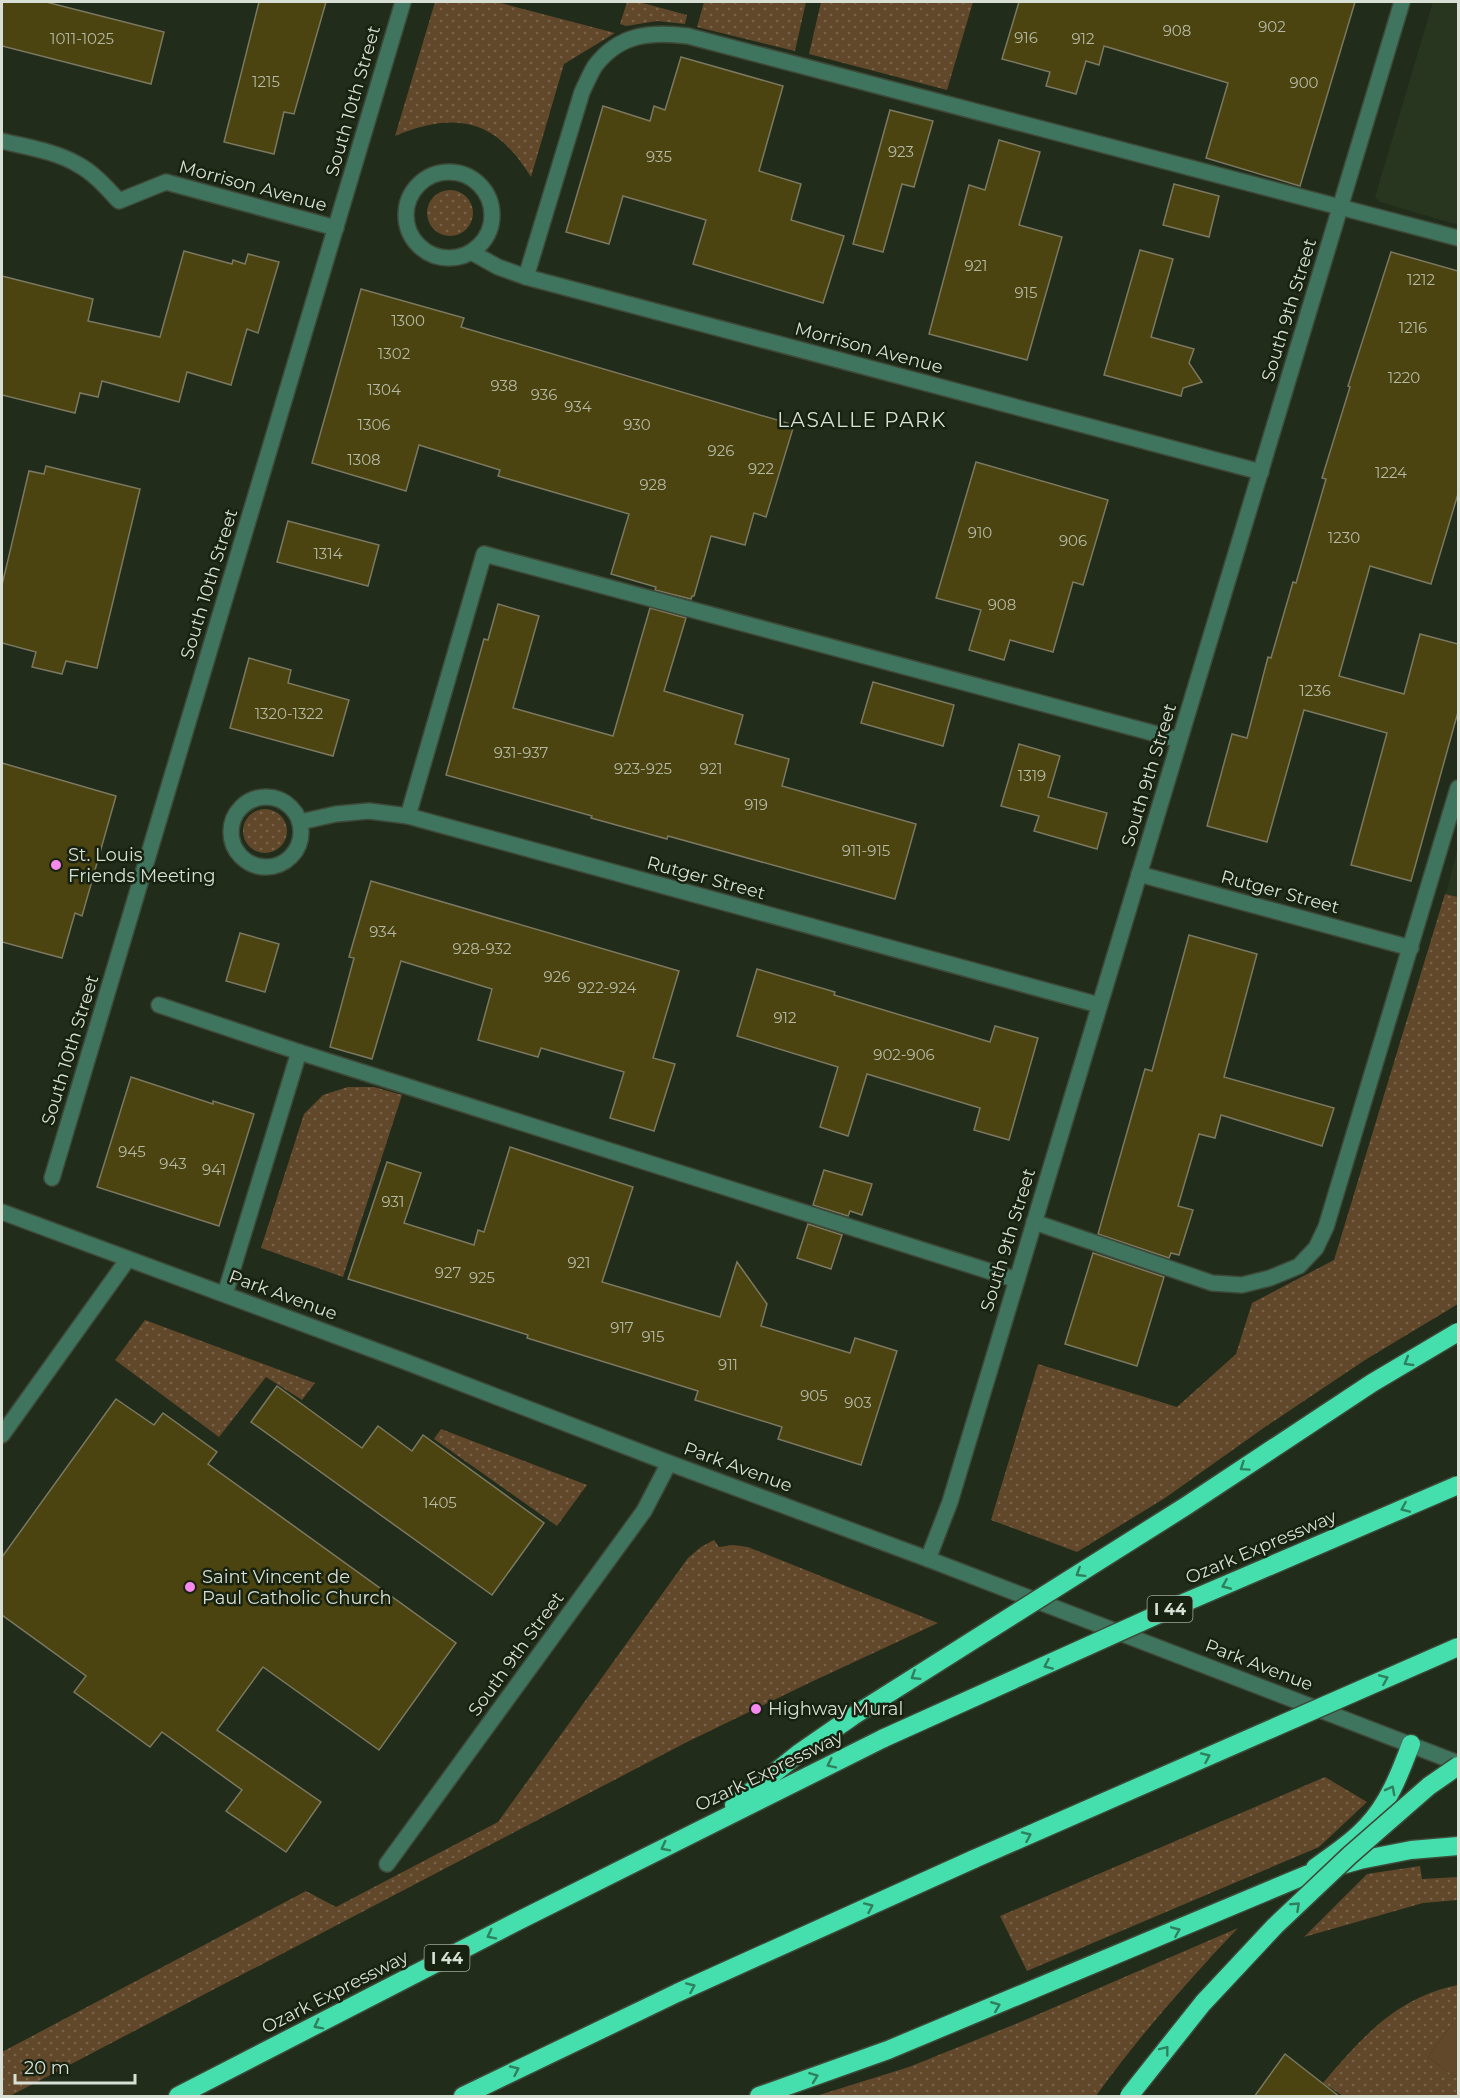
<svg xmlns="http://www.w3.org/2000/svg" width="1460" height="2098" font-family="Montserrat,sans-serif">
	<style>
		.built { fill: #28361f }
		.grass { fill: url(#grass-dots) }
		.park { fill: #62482b }
		.building { fill: #4b4410; stroke: #7b7861; stroke-width: 1.5 }
		.lines { fill: none; stroke-linecap: round; stroke-linejoin: round }
		.minor-casing { stroke: #3e4938; stroke-width: 18 }
		.highway-casing { stroke: #3e4938; stroke-width: 21 }
		.minor { stroke: #3f745f; stroke-width: 15 }
		.highway { stroke: #44dfac; stroke-width: 18 }
		.highway-bridge-casing { stroke: #3e4938; stroke-width: 21; stroke-linecap: butt }
		.highway-bridge { stroke: #44dfac; stroke-width: 18 }
		.oneway { stroke: #2e805e }
		.poi-dot { fill: #f689ee; stroke: #182211; stroke-width: 2 }
		.labels { text-anchor: middle; stroke-width: 5; stroke-linejoin: round; paint-order: stroke }
		.number-label { font-size: 15px; fill: #b5b8a3 }
		.shield { fill: #182211; stroke: #9ea69a; stroke-width: 1.5 }
		.shield-label { font-size: 16px; font-weight: bold; fill: #d8dfd4 }
		.street-label { font-size: 18px; fill: #d8dfd4; stroke: #182211 }
		.poi-label { font-size: 18px; fill: #d8dfd4; stroke: #182211; text-anchor: start }
		.neighbourhood-label { font-size: 20px; letter-spacing: 1.5px; fill: #d8dfd4; stroke: #182211 }
	</style>
	<defs>
		<pattern id="grass-dots" width="8" height="8" patternUnits="userSpaceOnUse" patternTransform="scale(1.5)"><rect width="8" height="8" fill="#62482b"/><path d="M2 2h.1M6 6h.1" fill="none" stroke="#786249" stroke-width="1.8" stroke-linecap="round"/></pattern>
	</defs>
	<rect width="100%" height="100%" fill="#212c1a"/>
	<!-- built -->
	<g class="built">
		<path d="M1433,2H1458V225L1380,202L1375,197Z"/>
		<path d="M1458,847V897L1446,894Z"/>
	</g>
	<!-- grass -->
	<g class="grass">
		<path d="M435,2H497L615,33L564,64L531,177C496,119 455,111 395,136Z"/>
		<path d="M627,2H639L687,15L685,24L657,21L626,26L620,24Z"/>
		<path d="M704,2H806L795,51L697,27Z"/>
		<path d="M821,2H973L947,90L809,54Z"/>
		<circle cx="450" cy="213" r="23"/>
		<circle cx="265" cy="831" r="22"/>
		<path d="M1445,894L1458,897V1304L1365,1360L1265,1427L1165,1498L1077,1552L991,1520L1038,1364L1177,1407L1236,1354L1252,1303L1334,1260Z"/>
		<path d="M348,1087H374L402,1095L343,1277L261,1248L304,1114L323,1095Z"/>
		<path d="M145,1320L315,1383L302,1400L266,1377L219,1437L115,1360Z"/>
		<path d="M441,1429L587,1485L557,1526L434,1439Z"/>
		<path d="M714,1540L719,1547L733,1545L748,1547L938,1623L809,1683L687,1742L10,2096H2V2052L306,1891L336,1907L498,1822L688,1558L701,1547Z"/>
		<path d="M1325,1777L1367,1802L1319,1847L1027,1971L1000,1916Z"/>
		<path d="M1420,1866L1422,1879L1458,1877V1900L1423,1903L1304,1937L1367,1874Z"/>
		<path d="M1238,1928C1187,1982 1139,2036 1096,2096H1020L1018,2095L1016,2096H816L909,2067L1018,2023Z"/>
		<path d="M1458,1985V2016L1428,2057L1458,2079V2096H1343L1323,2083C1362,2037 1397,1997 1458,1985Z"/>
	</g>
	<!-- park -->
	<path class="park" d="M1458,2016V2079L1428,2057Z"/>
	<!-- building -->
	<g class="building">
		<path d="M2,2H46L164,32L151,84L2,46Z"/>
		<path d="M259,2H326L294,114L284,112L274,154L224,142Z"/>
		<path d="M1019,2H1355L1300,186L1206,158L1228,83L1104,46L1099,65L1086,61L1076,94L1046,86L1050,72L1002,59Z"/>
		<path d="M681,57L783,86L759,171L801,184L791,220L844,236L823,303L693,264L706,220L623,196L609,244L566,232L603,106L650,121L654,106L665,110Z"/>
		<path d="M890,110L933,121L914,187L902,184L883,252L853,244Z"/>
		<path d="M999,140L1040,152L1019,225L1062,237L1027,360L929,334L969,185L985,190Z"/>
		<path d="M1174,184L1219,196L1209,237L1163,225Z"/>
		<path d="M1140,250L1173,259L1151,337L1194,349L1189,363L1202,382L1183,388L1181,396L1104,375Z"/>
		<path d="M184,251L232,264L233,260L245,264L248,254L279,262L258,333L247,329L231,385L187,372L179,402L102,381L98,397L80,393L75,413L2,395V276L93,299L88,321L160,337Z"/>
		<path d="M1391,252L1458,271V494L1431,584L1370,566L1339,676L1404,694L1420,634L1458,644V712L1411,881L1351,865L1387,733L1304,710L1267,842L1207,826L1232,734L1247,738L1268,657L1271,658L1293,582L1296,583L1326,479L1322,478L1350,387L1348,386Z"/>
		<path d="M361,289L464,318L461,327L794,425L766,517L754,513L745,545L711,536L694,596H692L691,599L655,590L656,587L611,574L629,514L498,476L500,470L419,445L406,491L312,463Z"/>
		<path d="M976,462L1108,500L1083,585L1073,582L1053,652L1010,640L1004,660L969,650L981,610L936,598Z"/>
		<path d="M46,466L140,489L97,668L66,661L62,674L32,667L36,652L2,643V585L29,471L44,474Z"/>
		<path d="M288,521L379,545L368,586L277,562Z"/>
		<path d="M498,604L539,616L513,708L613,736L650,608L686,618L664,691L743,715L735,744L789,759L782,786L916,824L895,899L668,836L667,839L591,818L592,816L446,775L484,639L488,640Z"/>
		<path d="M249,658L291,670L288,683L349,700L333,756L230,728Z"/>
		<path d="M873,682L954,705L943,746L861,723Z"/>
		<path d="M1019,744L1060,756L1048,797L1107,813L1097,849L1034,831L1039,816L1001,806Z"/>
		<path d="M2,763L116,796L82,916L75,913L62,958L2,942Z"/>
		<path d="M371,881L679,971L653,1058L675,1064L654,1131L610,1118L624,1072L541,1048L538,1057L478,1040L492,989L401,961L372,1059L330,1047L354,958L349,957Z"/>
		<path d="M240,933L279,944L265,992L226,981Z"/>
		<path d="M1189,935L1257,954L1224,1077L1334,1108L1322,1146L1221,1115L1215,1138L1199,1134L1178,1206L1193,1210L1179,1255L1171,1253L1169,1258L1098,1234L1145,1069L1152,1071Z"/>
		<path d="M757,969L835,992L834,995L990,1042L995,1026L1038,1038L1009,1140L974,1130L980,1108L867,1074L848,1136L820,1127L838,1067L737,1036Z"/>
		<path d="M131,1077L213,1104V1101L254,1114L219,1226L97,1187Z"/>
		<path d="M510,1147L633,1187L602,1282L720,1317L737,1262L767,1304L761,1326L850,1353L855,1338L897,1351L861,1465L778,1439L782,1427L695,1400L698,1391L527,1338L528,1335L348,1279L387,1162L421,1173L404,1223L474,1245L478,1230L484,1232Z"/>
		<path d="M824,1170L872,1184L862,1215L850,1211L848,1216L813,1205Z"/>
		<path d="M808,1224L842,1235L831,1269L797,1258Z"/>
		<path d="M1093,1253L1164,1277L1137,1366L1065,1344Z"/>
		<path d="M277,1386L362,1448L378,1426L412,1451L423,1435L544,1523L492,1595L251,1422Z"/>
		<path d="M116,1399L154,1425L163,1413L217,1452L208,1464L456,1643L379,1750L263,1667L217,1730L321,1802L286,1852L226,1811L242,1790L162,1732L150,1747L74,1692L86,1676L2,1615V1557Z"/>
		<path d="M1285,2054L1340,2097H1254Z"/>
	</g>
	<g class="lines">
		<!-- minor casing -->
		<g class="minor-casing">
			<g id="minor">
				<path d="M2,141C26,147 55,151 77,164C94,173 106,187 119,201L166,182L336,228"/>
				<circle cx="449" cy="215" r="43"/>
				<path d="M471,252L498,267L526,277L1261,472"/>
				<path d="M526,277L582,92C586,84 590,74 595,66C619,34 651,31 688,36L1458,238"/>
				<circle cx="266" cy="832" r="35"/>
				<path d="M408,816L484,554L1179,740"/>
				<path d="M300,822L336,814L369,811L408,816L1099,1005"/>
				<path d="M1139,874L1411,948"/>
				<path d="M159,1005L299,1052L1017,1280"/>
				<path d="M52,1178L403,2"/>
				<path d="M2,1212L401,1360L669,1463L928,1559L1458,1763"/>
				<path d="M1034,1222L1212,1283L1242,1285L1270,1278L1299,1266L1316,1248L1326,1227L1458,788"/>
				<path d="M225,1294L299,1052"/>
				<path d="M2,1435L128,1259"/>
				<path d="M928,1559L950,1502L1402,2"/>
				<path d="M387,1864L644,1511L669,1463"/>
			</g>
		</g>
		<!-- highway casing -->
		<g class="highway-casing">
			<g id="highway">
				<path d="M734,1805L798,1754L853,1716"/>
				<path d="M1315,1868C1332,1855 1352,1843 1366,1827C1388,1805 1400,1773 1411,1744"/>
				<path d="M178,2096L516,1922L884,1738"/>
				<path d="M463,2096L677,1993L974,1859"/>
				<path d="M759,2096L888,2050L1306,1875L1360,1860L1411,1850L1458,1846"/>
			</g>
		</g>
		<!-- minor -->
		<use href="#minor" class="minor"/>
		<!-- highway -->
		<use href="#highway" class="highway"/>
		<!-- highway-bridge casing -->
		<g class="highway-bridge-casing">
			<g id="highway-bridge">
				<path d="M853,1716L1186,1506L1372,1383L1458,1332"/>
				<path d="M884,1738L1179,1605L1458,1485"/>
				<path d="M974,1859L1458,1647"/>
				<path d="M1129,2096L1203,2003L1275,1926L1350,1855L1429,1786L1458,1766"/>
			</g>
		</g>
		<!-- highway-bridge -->
		<use href="#highway-bridge" class="highway-bridge"/>
	</g>
	<!-- one-way arrows -->
	<defs><path id="oneway-chevron" d="M-2-3.5L2.5 0L-2 3.5" fill="none" stroke-width="1.6" stroke-linecap="round" stroke-linejoin="round" transform="scale(1.5)"/></defs>
	<g class="oneway">
		<use href="#oneway-chevron" transform="translate(1408 1362) rotate(149)"/>
		<use href="#oneway-chevron" transform="translate(1244 1467) rotate(146)"/>
		<use href="#oneway-chevron" transform="translate(1405 1508) rotate(157)"/>
		<use href="#oneway-chevron" transform="translate(1080 1573) rotate(148)"/>
		<use href="#oneway-chevron" transform="translate(1226 1585) rotate(157)"/>
		<use href="#oneway-chevron" transform="translate(1048 1665) rotate(156)"/>
		<use href="#oneway-chevron" transform="translate(915 1676) rotate(148)"/>
		<use href="#oneway-chevron" transform="translate(1384 1679) rotate(-23)"/>
		<use href="#oneway-chevron" transform="translate(1206 1757) rotate(-24)"/>
		<use href="#oneway-chevron" transform="translate(831 1764) rotate(154)"/>
		<use href="#oneway-chevron" transform="translate(1391 1790) rotate(-62)"/>
		<use href="#oneway-chevron" transform="translate(1027 1836) rotate(-24)"/>
		<use href="#oneway-chevron" transform="translate(665 1847) rotate(153)"/>
		<use href="#oneway-chevron" transform="translate(1296 1906) rotate(-43)"/>
		<use href="#oneway-chevron" transform="translate(869 1907) rotate(-24)"/>
		<use href="#oneway-chevron" transform="translate(1176 1931) rotate(-23)"/>
		<use href="#oneway-chevron" transform="translate(491 1935) rotate(153)"/>
		<use href="#oneway-chevron" transform="translate(691 1987) rotate(-24)"/>
		<use href="#oneway-chevron" transform="translate(996 2006) rotate(-22)"/>
		<use href="#oneway-chevron" transform="translate(318 2025) rotate(153)"/>
		<use href="#oneway-chevron" transform="translate(1165 2050) rotate(-52)"/>
		<use href="#oneway-chevron" transform="translate(515 2070) rotate(-25)"/>
		<use href="#oneway-chevron" transform="translate(814 2077) rotate(-20)"/>
	</g>
	<!-- markers -->
	<g class="poi-dot">
		<circle cx="56" cy="865" r="6"/>
		<circle cx="190" cy="1587" r="6"/>
		<circle cx="756" cy="1709" r="6"/>
	</g>
	<g class="labels">
		<!-- number labels -->
		<g class="number-label">
			<text x="1272" y="32">902</text>
			<text x="1177" y="36">908</text>
			<text x="1026" y="43">916</text>
			<text x="82" y="44">1011-1025</text>
			<text x="1083" y="44">912</text>
			<text x="266" y="87">1215</text>
			<text x="1304" y="88">900</text>
			<text x="901" y="157">923</text>
			<text x="659" y="162">935</text>
			<text x="976" y="271">921</text>
			<text x="1421" y="285">1212</text>
			<text x="1026" y="298">915</text>
			<text x="408" y="326">1300</text>
			<text x="1413" y="333">1216</text>
			<text x="394" y="359">1302</text>
			<text x="1404" y="383">1220</text>
			<text x="504" y="391">938</text>
			<text x="384" y="395">1304</text>
			<text x="544" y="400">936</text>
			<text x="578" y="412">934</text>
			<text x="374" y="430">1306</text>
			<text x="637" y="430">930</text>
			<text x="721" y="456">926</text>
			<text x="364" y="465">1308</text>
			<text x="761" y="474">922</text>
			<text x="1391" y="478">1224</text>
			<text x="653" y="490">928</text>
			<text x="980" y="538">910</text>
			<text x="1344" y="543">1230</text>
			<text x="1073" y="546">906</text>
			<text x="328" y="559">1314</text>
			<text x="1002" y="610">908</text>
			<text x="1315" y="696">1236</text>
			<text x="289" y="719">1320-1322</text>
			<text x="521" y="758">931-937</text>
			<text x="643" y="774">923-925</text>
			<text x="711" y="774">921</text>
			<text x="1032" y="781">1319</text>
			<text x="756" y="810">919</text>
			<text x="866" y="856">911-915</text>
			<text x="383" y="937">934</text>
			<text x="482" y="954">928-932</text>
			<text x="557" y="982">926</text>
			<text x="607" y="993">922-924</text>
			<text x="785" y="1023">912</text>
			<text x="904" y="1060">902-906</text>
			<text x="132" y="1157">945</text>
			<text x="173" y="1169">943</text>
			<text x="214" y="1175">941</text>
			<text x="393" y="1207">931</text>
			<text x="579" y="1268">921</text>
			<text x="448" y="1278">927</text>
			<text x="482" y="1283">925</text>
			<text x="622" y="1333">917</text>
			<text x="653" y="1342">915</text>
			<text x="728" y="1370">911</text>
			<text x="814" y="1401">905</text>
			<text x="858" y="1408">903</text>
			<text x="440" y="1508">1405</text>
		</g>
		<!-- shield labels -->
		<g class="shield">
			<rect x="1147.5" y="1596" width="45" height="26" rx="4.5"/>
			<rect x="424.5" y="1945" width="45" height="26" rx="4.5"/>
		</g>
		<g class="shield-label">
			<text x="1170" y="1615">I 44</text>
			<text x="447" y="1964">I 44</text>
		</g>
		<!-- street labels -->
		<g class="street-label">
			<text transform="translate(353 101) rotate(-74)" y="6">South 10th Street</text>
			<text transform="translate(253 186) rotate(15)" y="6">Morrison Avenue</text>
			<text transform="translate(1289 310) rotate(-73)" y="6">South 9th Street</text>
			<text transform="translate(869 348) rotate(15)" y="6">Morrison Avenue</text>
			<text transform="translate(209 584) rotate(-73)" y="6">South 10th Street</text>
			<text transform="translate(1149 775) rotate(-73)" y="6">South 9th Street</text>
			<text transform="translate(706 878) rotate(15)" y="6">Rutger Street</text>
			<text transform="translate(1280 892) rotate(15)" y="6">Rutger Street</text>
			<text transform="translate(70 1050) rotate(-73)" y="6">South 10th Street</text>
			<text transform="translate(1008 1240) rotate(-73)" y="6">South 9th Street</text>
			<text transform="translate(283 1295) rotate(20)" y="6">Park Avenue</text>
			<text transform="translate(738 1467) rotate(20)" y="6">Park Avenue</text>
			<text transform="translate(1261 1547) rotate(-23)" y="6">Ozark Expressway</text>
			<text transform="translate(516 1654) rotate(-54)" y="6">South 9th Street</text>
			<text transform="translate(1259 1665) rotate(21)" y="6">Park Avenue</text>
			<text transform="translate(769 1771) rotate(-26)" y="6">Ozark Expressway</text>
			<text transform="translate(335 1992) rotate(-27)" y="6">Ozark Expressway</text>
		</g>
		<!-- poi labels -->
		<g class="poi-label">
			<text x="68" y="861">St. Louis<tspan x="68" dy="21">Friends Meeting</tspan></text>
			<text x="202" y="1583">Saint Vincent de<tspan x="202" dy="21">Paul Catholic Church</tspan></text>
			<text x="768" y="1715">Highway Mural</text>
		</g>
		<!-- neighbourhood labels -->
		<g class="neighbourhood-label">
			<text x="862" y="427">LASALLE PARK</text>
		</g>
	</g>
	<!-- border -->
	<rect width="1460" height="2098" fill="none" stroke="#d8dfd4" stroke-width="6"/>
	<!-- scale -->
	<path d="M15 2074v9h120v-9" fill="none" stroke="#d8dfd4" stroke-width="3"/>
	<text x="24" y="2074" font-size="18" fill="#d8dfd4" stroke="#182211" stroke-width="4.5" paint-order="stroke">20 m</text>
</svg>
